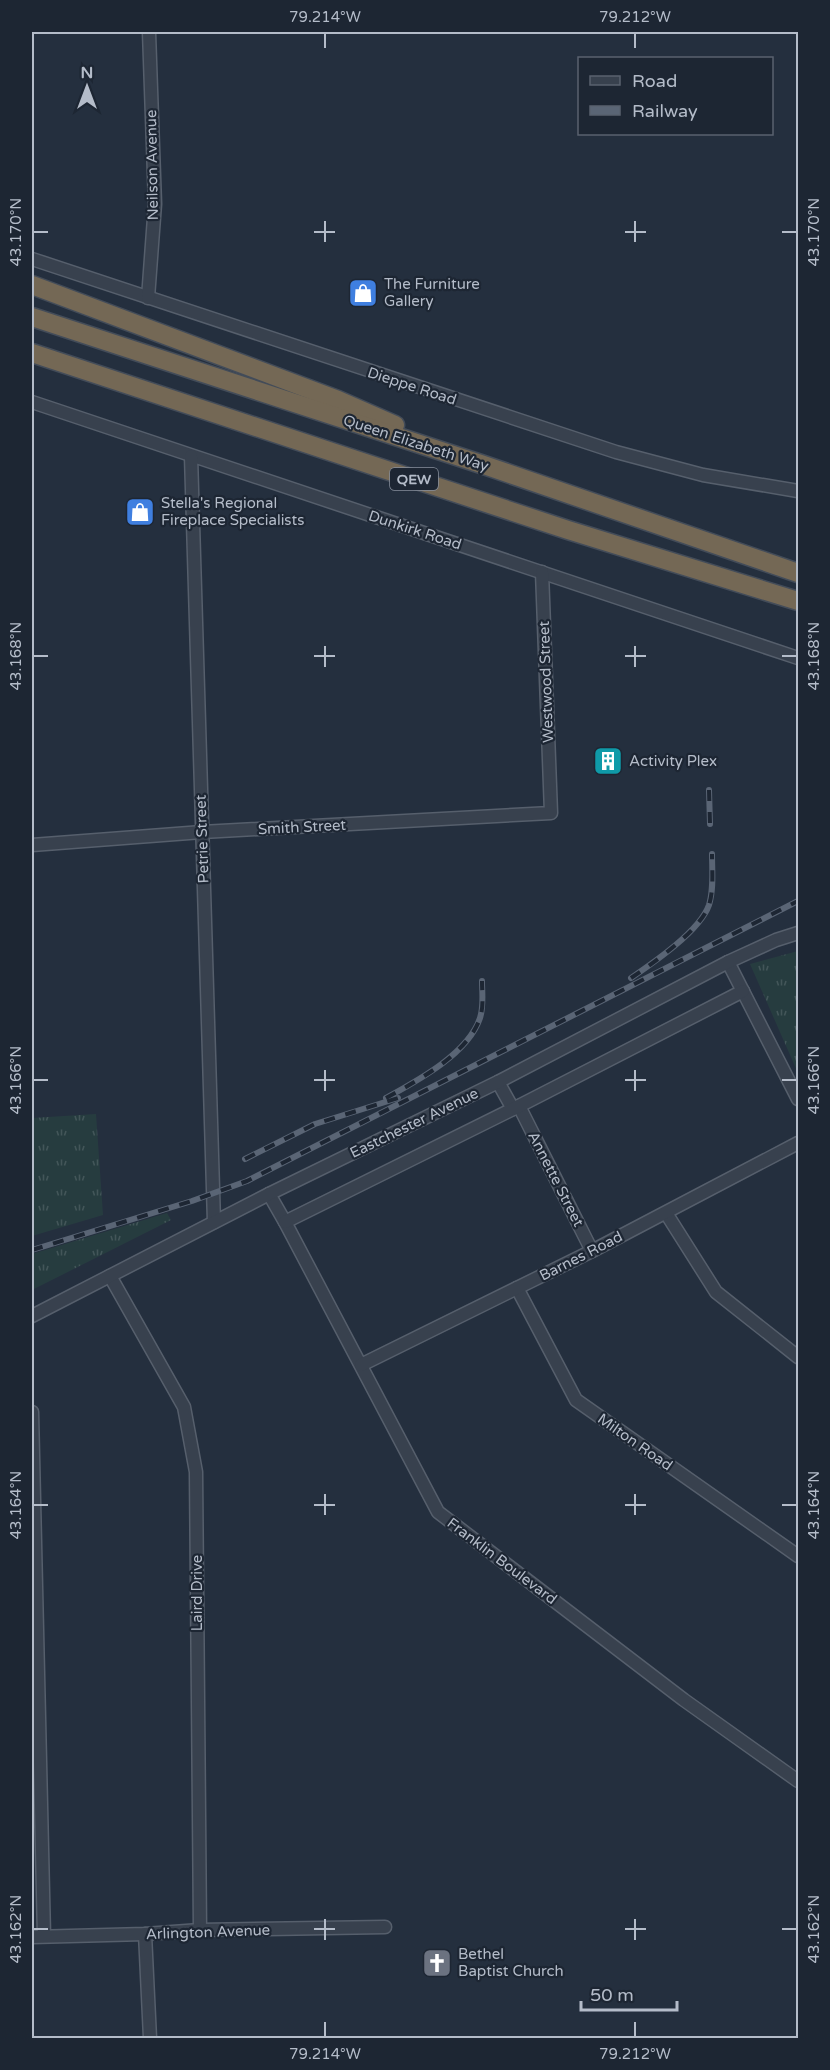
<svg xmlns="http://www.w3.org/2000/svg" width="830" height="2070" font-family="'Varela Round',sans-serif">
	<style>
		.grass { fill: url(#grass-tufts) }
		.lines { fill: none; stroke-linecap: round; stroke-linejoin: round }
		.minor-casing { stroke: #565f6c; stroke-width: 15 }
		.highway-casing { stroke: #434c59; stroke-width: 21 }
		.minor { stroke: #38414e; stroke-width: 12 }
		.highway { stroke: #746855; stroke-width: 18 }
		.rail-casing { stroke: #5a6575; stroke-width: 6 }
		.rail { stroke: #1d2633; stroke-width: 4; stroke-dasharray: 11; stroke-linecap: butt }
		.ticks { fill: none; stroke: #b4bcc9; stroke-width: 2 }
		.labels { text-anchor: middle; stroke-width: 4.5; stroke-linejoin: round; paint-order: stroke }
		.shield { fill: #1d2633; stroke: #878f9c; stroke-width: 1.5 }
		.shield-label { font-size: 14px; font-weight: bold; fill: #b4bcc9 }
		.street-label { font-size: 15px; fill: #b4bcc9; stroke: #1d2633 }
		.poi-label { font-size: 15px; fill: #b4bcc9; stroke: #1d2633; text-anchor: start }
		.neatline { fill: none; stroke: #b4bcc9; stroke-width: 2 }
		.ticks-label { font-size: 15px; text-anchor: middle; fill: #b4bcc9 }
	</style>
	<defs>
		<pattern id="grass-tufts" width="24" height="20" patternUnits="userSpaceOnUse" patternTransform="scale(1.5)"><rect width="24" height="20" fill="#263c3f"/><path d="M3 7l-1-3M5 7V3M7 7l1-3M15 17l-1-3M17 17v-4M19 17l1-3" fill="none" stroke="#435659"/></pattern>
	</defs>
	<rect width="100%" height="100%" fill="#242f3e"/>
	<!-- grass -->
	<g class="grass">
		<path d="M798,951V1073L750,964Z"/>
		<path d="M96,1114L103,1215L32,1236V1118Z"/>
		<path d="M167,1213L171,1220L32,1290V1254Z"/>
	</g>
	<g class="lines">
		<!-- minor casing -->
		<g class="minor-casing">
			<g id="minor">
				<path d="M32,259L616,452L703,475L798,491"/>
				<path d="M148,298L155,204L149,32"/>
				<path d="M32,402L798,658"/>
				<path d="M191,456L214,1222"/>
				<path d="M32,845L202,832L551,813L542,572"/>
				<path d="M728,962L798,1099"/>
				<path d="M498,1082L513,1109"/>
				<path d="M519,1106L592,1251"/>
				<path d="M269,1194L285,1222L438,1512L684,1700L798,1781"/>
				<path d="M666,1213L716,1292L798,1357"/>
				<path d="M285,1222L519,1106L743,991"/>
				<path d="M110,1276L184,1407L196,1472L200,1930"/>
				<path d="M517,1288L576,1400L798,1556"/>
				<path d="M32,1316L269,1194L498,1082L728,962L776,940L798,933"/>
				<path d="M361,1365L592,1251L798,1143"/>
				<path d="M32,1412L44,1936"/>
				<path d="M145,1934L150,2038"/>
				<path d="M32,1937L145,1934L200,1930L385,1927"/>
			</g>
		</g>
		<!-- highway casing -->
		<g class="highway-casing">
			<g id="highway">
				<path d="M32,285L338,400L395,425"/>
				<path d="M32,317L481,464L798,573"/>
				<path d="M32,353L568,530L798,601"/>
			</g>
		</g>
		<!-- minor -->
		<use href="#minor" class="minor"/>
		<!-- highway -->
		<use href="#highway" class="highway"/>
		<!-- rail casing -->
		<g class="rail-casing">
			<g id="rail">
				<path d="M709,790L710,824"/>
				<path d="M631,978C653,963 700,931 709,905C714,889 712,870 712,854"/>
				<path d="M386,1098C417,1081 468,1054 480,1018C484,1006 482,993 482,981"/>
				<path d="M245,1159L315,1124L398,1098"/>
				<path d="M32,1250L192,1201L247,1181L798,901"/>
			</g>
		</g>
		<!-- rail -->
		<use href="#rail" class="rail"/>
	</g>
	<!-- ticks -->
	<path class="ticks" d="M325,33V48M635,33V48M325,221V242M635,221V242M33,232H48M314,232H335M625,232H646M782,232H797M325,646V667M635,646V667M33,656H48M314,656H335M625,656H646M782,656H797M325,1070V1091M635,1070V1091M33,1080H48M314,1080H335M625,1080H646M782,1080H797M325,1494V1515M635,1494V1515M33,1505H48M314,1505H335M625,1505H646M782,1505H797M325,1919V1940M635,1919V1940M33,1929H48M314,1929H335M625,1929H646M782,1929H797M325,2022V2037M635,2022V2037"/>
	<!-- icons -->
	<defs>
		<g id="shop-square" transform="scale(1.5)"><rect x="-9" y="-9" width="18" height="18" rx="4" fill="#3f7fe0" stroke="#1d2633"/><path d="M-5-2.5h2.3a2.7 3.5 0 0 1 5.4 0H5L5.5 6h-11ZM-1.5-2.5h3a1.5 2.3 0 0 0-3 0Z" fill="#fff"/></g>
		<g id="building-square" transform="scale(1.5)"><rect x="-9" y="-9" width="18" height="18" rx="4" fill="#0f9aa8" stroke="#1d2633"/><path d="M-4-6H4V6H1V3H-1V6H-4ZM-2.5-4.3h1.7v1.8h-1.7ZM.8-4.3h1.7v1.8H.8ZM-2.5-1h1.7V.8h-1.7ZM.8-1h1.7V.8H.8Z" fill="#fff"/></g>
		<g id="church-square" transform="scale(1.5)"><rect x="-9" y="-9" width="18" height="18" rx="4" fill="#6b7280" stroke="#1d2633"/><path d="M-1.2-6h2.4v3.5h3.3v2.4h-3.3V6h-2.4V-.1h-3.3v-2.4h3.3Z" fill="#fff"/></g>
	</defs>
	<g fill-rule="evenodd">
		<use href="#shop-square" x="363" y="293"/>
		<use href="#shop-square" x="140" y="512"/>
		<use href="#building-square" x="608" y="761"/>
		<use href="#church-square" x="437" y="1963"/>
	</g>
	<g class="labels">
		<!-- shield labels -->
		<rect class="shield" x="390" y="468" width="48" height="22" rx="4.5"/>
		<g class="shield-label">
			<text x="414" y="484">QEW</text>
		</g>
		<!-- street labels -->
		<g class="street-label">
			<text transform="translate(152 165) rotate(-91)" y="5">Neilson Avenue</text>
			<text transform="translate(412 386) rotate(18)" y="5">Dieppe Road</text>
			<text transform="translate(416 443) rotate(18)" y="5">Queen Elizabeth Way</text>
			<text transform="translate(415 530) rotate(18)" y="5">Dunkirk Road</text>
			<text transform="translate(546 682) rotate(-92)" y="5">Westwood Street</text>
			<text transform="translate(302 827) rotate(-3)" y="5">Smith Street</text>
			<text transform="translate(202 839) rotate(-92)" y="5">Petrie Street</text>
			<text transform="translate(414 1123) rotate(-26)" y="5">Eastchester Avenue</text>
			<text transform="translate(556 1179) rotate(63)" y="5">Annette Street</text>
			<text transform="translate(581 1256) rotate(-27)" y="5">Barnes Road</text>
			<text transform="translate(635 1442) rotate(35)" y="5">Milton Road</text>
			<text transform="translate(502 1561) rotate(37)" y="5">Franklin Boulevard</text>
			<text transform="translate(197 1593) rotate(-90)" y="5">Laird Drive</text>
			<text transform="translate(208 1932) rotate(-2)" y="5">Arlington Avenue</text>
		</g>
		<!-- poi labels -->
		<g class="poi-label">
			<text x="384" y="289">The Furniture<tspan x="384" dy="17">Gallery</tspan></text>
			<text x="161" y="508">Stella's Regional<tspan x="161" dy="17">Fireplace Specialists</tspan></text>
			<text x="629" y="766">Activity Plex</text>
			<text x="458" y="1959">Bethel<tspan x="458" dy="17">Baptist Church</tspan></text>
		</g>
	</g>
	<!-- border -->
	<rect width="830" height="2070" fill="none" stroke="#1d2633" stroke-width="66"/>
	<!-- legend -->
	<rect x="578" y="57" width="195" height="78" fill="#1d2633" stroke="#59626f" stroke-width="1.5"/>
	<rect x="590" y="76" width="30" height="9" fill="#38414e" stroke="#59626f" stroke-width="1.5"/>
	<text x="632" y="87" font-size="18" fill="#b4bcc9">Road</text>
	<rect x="590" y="106" width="30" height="9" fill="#5a6575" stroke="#59626f" stroke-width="1.5"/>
	<text x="632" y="117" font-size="18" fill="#b4bcc9">Railway</text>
	<!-- north arrow -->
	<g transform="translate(87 87)" stroke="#1d2633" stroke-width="4.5" paint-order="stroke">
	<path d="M0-4.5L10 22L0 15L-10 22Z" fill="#b4bcc9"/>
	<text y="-9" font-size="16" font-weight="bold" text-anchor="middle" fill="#b4bcc9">N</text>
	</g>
	<!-- scale -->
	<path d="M581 2001v9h96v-9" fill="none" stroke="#b4bcc9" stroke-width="3"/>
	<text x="590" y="2001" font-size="18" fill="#b4bcc9" stroke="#1d2633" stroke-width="4.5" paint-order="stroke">50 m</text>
	<rect x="33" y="33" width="764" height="2004" class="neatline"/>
	<g class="ticks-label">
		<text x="325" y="22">79.214°W</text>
		<text x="635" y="22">79.212°W</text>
		<text transform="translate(16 232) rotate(-90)" y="5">43.170°N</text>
		<text transform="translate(814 232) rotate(-90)" y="5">43.170°N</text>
		<text transform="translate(16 656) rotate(-90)" y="5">43.168°N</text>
		<text transform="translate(814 656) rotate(-90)" y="5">43.168°N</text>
		<text transform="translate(16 1080) rotate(-90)" y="5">43.166°N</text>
		<text transform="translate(814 1080) rotate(-90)" y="5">43.166°N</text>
		<text transform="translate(16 1505) rotate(-90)" y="5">43.164°N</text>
		<text transform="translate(814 1505) rotate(-90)" y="5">43.164°N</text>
		<text transform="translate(16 1929) rotate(-90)" y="5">43.162°N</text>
		<text transform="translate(814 1929) rotate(-90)" y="5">43.162°N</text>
		<text x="325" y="2059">79.214°W</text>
		<text x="635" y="2059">79.212°W</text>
	</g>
</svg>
